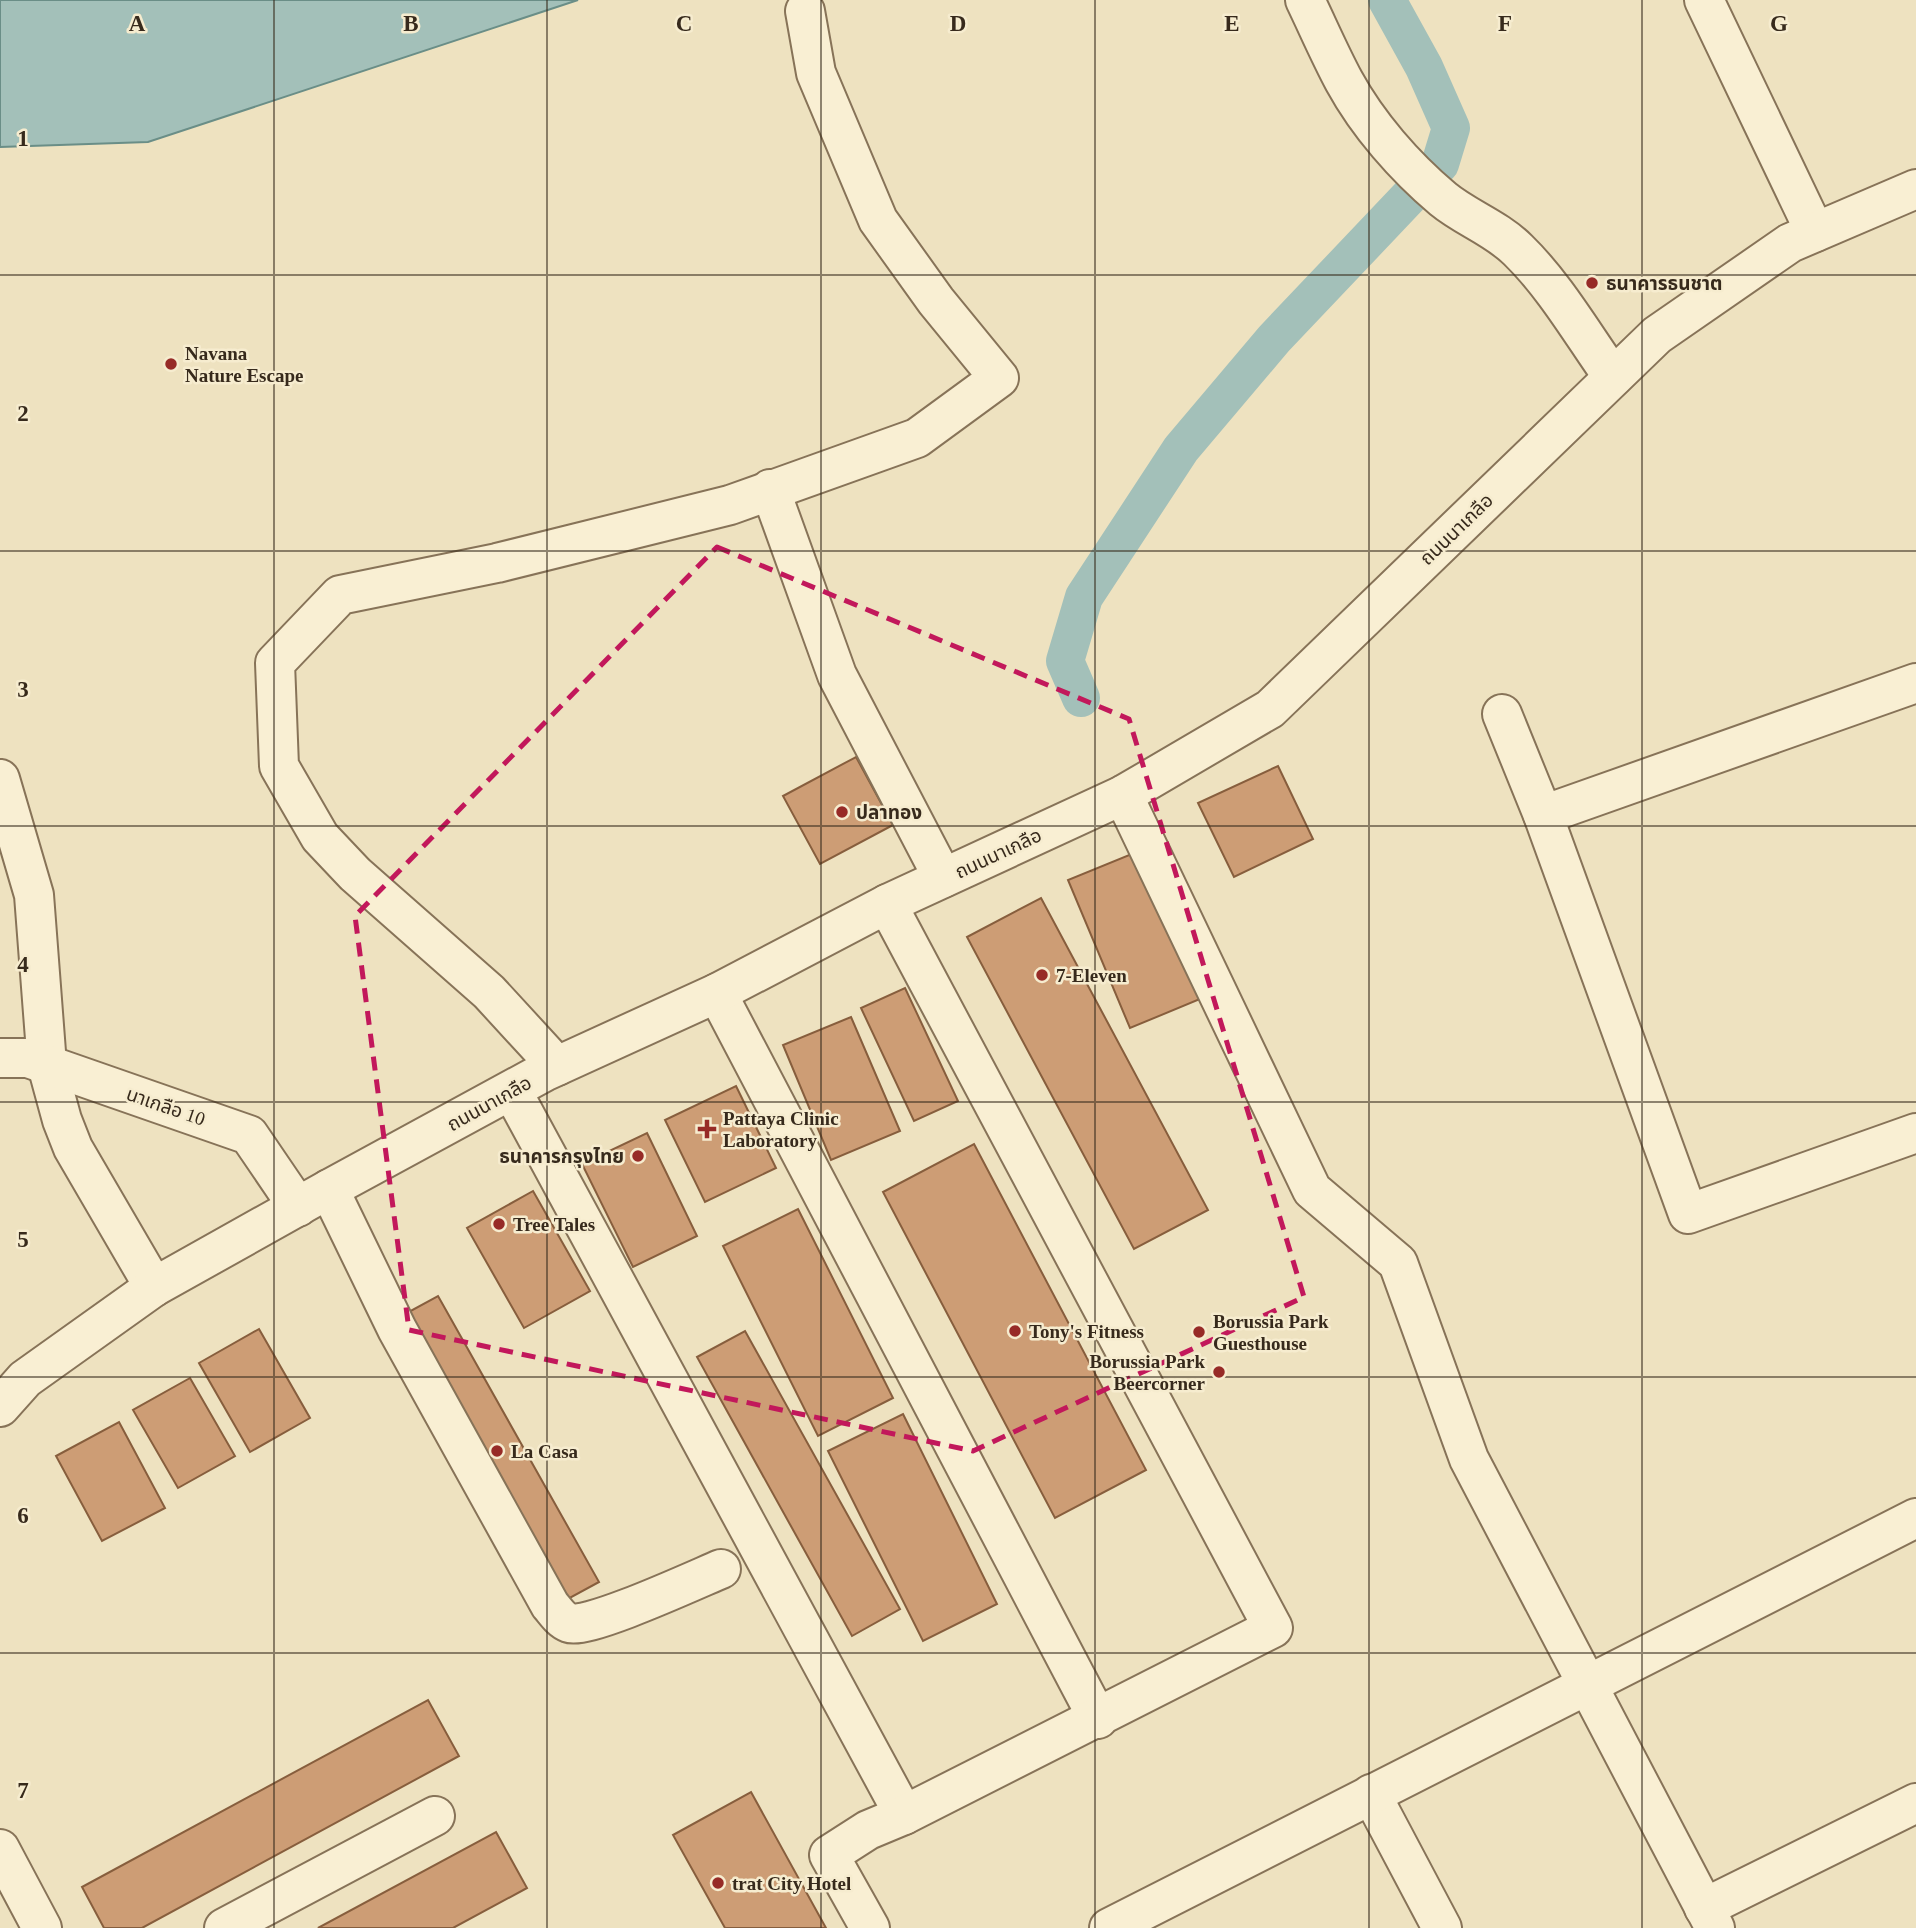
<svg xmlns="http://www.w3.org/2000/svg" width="1916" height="1928" font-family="'Times New Roman','Noto Sans Thai',serif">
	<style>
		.water { fill: #a3c0b9; stroke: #6a8e87; stroke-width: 2 }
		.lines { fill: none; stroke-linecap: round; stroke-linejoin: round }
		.canal { stroke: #a3c0b9; stroke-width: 38 }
		.building { fill: #cd9d75; stroke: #875e3d; stroke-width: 2 }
		.minor-casing { stroke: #877358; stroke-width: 42 }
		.minor { stroke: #f9efd3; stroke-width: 38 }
		.marked { fill: none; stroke: #c2185b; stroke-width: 5; stroke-dasharray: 14 9; stroke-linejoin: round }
		.grid { fill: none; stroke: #372a1c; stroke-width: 2; stroke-opacity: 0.55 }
		.poi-dot { fill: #972b27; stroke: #f6eccf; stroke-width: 2.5 }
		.labels { text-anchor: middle; stroke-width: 5; stroke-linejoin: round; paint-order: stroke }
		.poi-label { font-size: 19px; font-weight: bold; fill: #372a1c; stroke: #f6eccf; text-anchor: start }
		.street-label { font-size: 19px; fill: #372a1c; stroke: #f6eccf }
		.grid-label { font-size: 23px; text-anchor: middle; font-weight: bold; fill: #372a1c; stroke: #f6eccf; stroke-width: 5; stroke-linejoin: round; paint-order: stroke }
	</style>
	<rect width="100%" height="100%" fill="#eee2c0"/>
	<!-- water -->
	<path class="water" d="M0,0H578L148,142L0,147Z"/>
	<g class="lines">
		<!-- canal -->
		<path class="canal" d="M1081,698L1065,661L1084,597L1181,449L1274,339L1440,164L1451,128L1424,67L1387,0"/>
	</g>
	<!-- building -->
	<g class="building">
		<path d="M856,757L893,825L820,864L783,796Z"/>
		<path d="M1278,766L1313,839L1234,877L1198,803Z"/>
		<path d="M1139,851L1200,999L1130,1028L1068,880Z"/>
		<path d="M1041,898L1208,1210L1134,1249L967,937Z"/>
		<path d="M905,988L958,1101L914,1121L861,1008Z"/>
		<path d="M851,1017L900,1131L831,1160L783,1045Z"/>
		<path d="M736,1086L776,1168L705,1202L665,1120Z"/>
		<path d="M647,1133L697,1236L633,1267L582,1164Z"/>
		<path d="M974,1144L1146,1470L1055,1518L883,1192Z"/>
		<path d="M533,1191L590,1291L524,1328L467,1228Z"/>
		<path d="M798,1209L893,1398L818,1436L723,1246Z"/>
		<path d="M438,1296L599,1582L555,1606L394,1320Z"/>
		<path d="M259,1329L310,1418L250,1452L199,1363Z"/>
		<path d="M745,1331L900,1609L852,1636L697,1357Z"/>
		<path d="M190,1378L235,1456L178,1488L133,1410Z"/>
		<path d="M903,1414L997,1604L923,1641L828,1451Z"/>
		<path d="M119,1422L165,1508L102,1541L56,1456Z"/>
		<path d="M428,1700L459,1756L142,1928H104L82,1887Z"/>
		<path d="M751,1792L826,1928H725L673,1835Z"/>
		<path d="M496,1832L527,1888L453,1928H318Z"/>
	</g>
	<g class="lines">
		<!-- minor casing -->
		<g class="minor-casing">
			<g id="minor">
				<path d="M1305,0C1318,27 1330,55 1344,81C1368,125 1405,167 1443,199C1466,218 1496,228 1518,250C1555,286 1583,335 1613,377"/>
				<path d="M1704,0L1815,232"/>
				<path d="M770,489L837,675L943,878"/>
				<path d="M1502,714L1543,815L1688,1214L1916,1133"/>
				<path d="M0,779L34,895L47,1065L62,1120L73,1148L154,1287"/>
				<path d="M1123,795L1312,1190L1398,1263L1469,1459L1715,1928"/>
				<path d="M1543,815L1916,683"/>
				<path d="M717,993L1098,1719"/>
				<path d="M0,1058H28L249,1135L298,1207"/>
				<path d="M557,1066L489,992L355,874L320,837L279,766L275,663L340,595L497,563L730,505L917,438L999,378L936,301L878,220L816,73L805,11"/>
				<path d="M512,1091L904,1815"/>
				<path d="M329,1189L397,1329L550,1605C556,1612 561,1620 569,1623C587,1630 697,1579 721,1569"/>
				<path d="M0,1407L25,1379L154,1287L329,1189L544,1072L717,993L887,904L1123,795L1270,709L1657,335L1790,243L1916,189"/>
				<path d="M1371,1794L1442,1928"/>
				<path d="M0,1849L42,1928"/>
				<path d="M1704,1908L1916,1803"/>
				<path d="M224,1928L435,1816"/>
				<path d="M870,1928L829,1855L868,1830L904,1815L1273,1628L887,904"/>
				<path d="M1109,1928L1916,1518"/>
			</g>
		</g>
		<!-- minor -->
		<use href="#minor" class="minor"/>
	</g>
	<!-- marked area -->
	<path class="marked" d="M717,547L1129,719L1304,1297L973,1451L409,1330L355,916Z"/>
	<!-- grid -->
	<path class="grid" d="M274,0V1928M547,0V1928M821,0V1928M1095,0V1928M1369,0V1928M1642,0V1928M0,275H1916M0,551H1916M0,826H1916M0,1102H1916M0,1377H1916M0,1653H1916"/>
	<!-- markers -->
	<g class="poi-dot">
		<circle cx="1592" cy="283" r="7"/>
		<circle cx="171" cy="364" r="7"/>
		<circle cx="842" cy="812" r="7"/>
		<circle cx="1042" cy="975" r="7"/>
		<path d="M703.5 1118.5h7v7h7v7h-7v7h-7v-7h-7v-7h7z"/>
		<circle cx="638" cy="1156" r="7"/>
		<circle cx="499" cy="1224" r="7"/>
		<circle cx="1015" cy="1331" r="7"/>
		<circle cx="1199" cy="1332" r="7"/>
		<circle cx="1219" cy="1372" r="7"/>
		<circle cx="497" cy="1451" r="7"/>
		<circle cx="718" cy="1883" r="7"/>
	</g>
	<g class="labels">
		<!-- poi labels -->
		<g class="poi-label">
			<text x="1606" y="290">ธนาคารธนชาต</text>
			<text x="185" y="360">Navana<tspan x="185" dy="22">Nature Escape</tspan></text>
			<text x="856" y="819">ปลาทอง</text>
			<text x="1056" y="982">7-Eleven</text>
			<text x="723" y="1125">Pattaya Clinic<tspan x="723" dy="22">Laboratory</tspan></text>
			<text x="624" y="1163" text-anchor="end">ธนาคารกรุงไทย</text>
			<text x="513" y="1231">Tree Tales</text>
			<text x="1213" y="1328">Borussia Park<tspan x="1213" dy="22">Guesthouse</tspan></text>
			<text x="1029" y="1338">Tony's Fitness</text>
			<text x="1205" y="1368" text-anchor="end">Borussia Park<tspan x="1205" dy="22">Beercorner</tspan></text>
			<text x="511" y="1458">La Casa</text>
			<text x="732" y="1890">trat City Hotel</text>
		</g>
		<!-- street labels -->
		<g class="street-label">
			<text transform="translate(1456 529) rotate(-44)" y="7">ถนนนาเกลือ</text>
			<text transform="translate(998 853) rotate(-25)" y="7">ถนนนาเกลือ</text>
			<text transform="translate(489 1103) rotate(-29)" y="7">ถนนนาเกลือ</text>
			<text transform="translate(166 1106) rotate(19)" y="7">นาเกลือ 10</text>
		</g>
	</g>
	<g class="grid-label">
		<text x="137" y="31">A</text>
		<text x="411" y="31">B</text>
		<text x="684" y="31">C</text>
		<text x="958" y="31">D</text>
		<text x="1232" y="31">E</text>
		<text x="1505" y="31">F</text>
		<text x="1779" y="31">G</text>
		<text x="23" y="146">1</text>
		<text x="23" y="421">2</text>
		<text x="23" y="697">3</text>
		<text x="23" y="972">4</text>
		<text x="23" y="1247">5</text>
		<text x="23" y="1523">6</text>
		<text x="23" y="1798">7</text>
	</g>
</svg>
